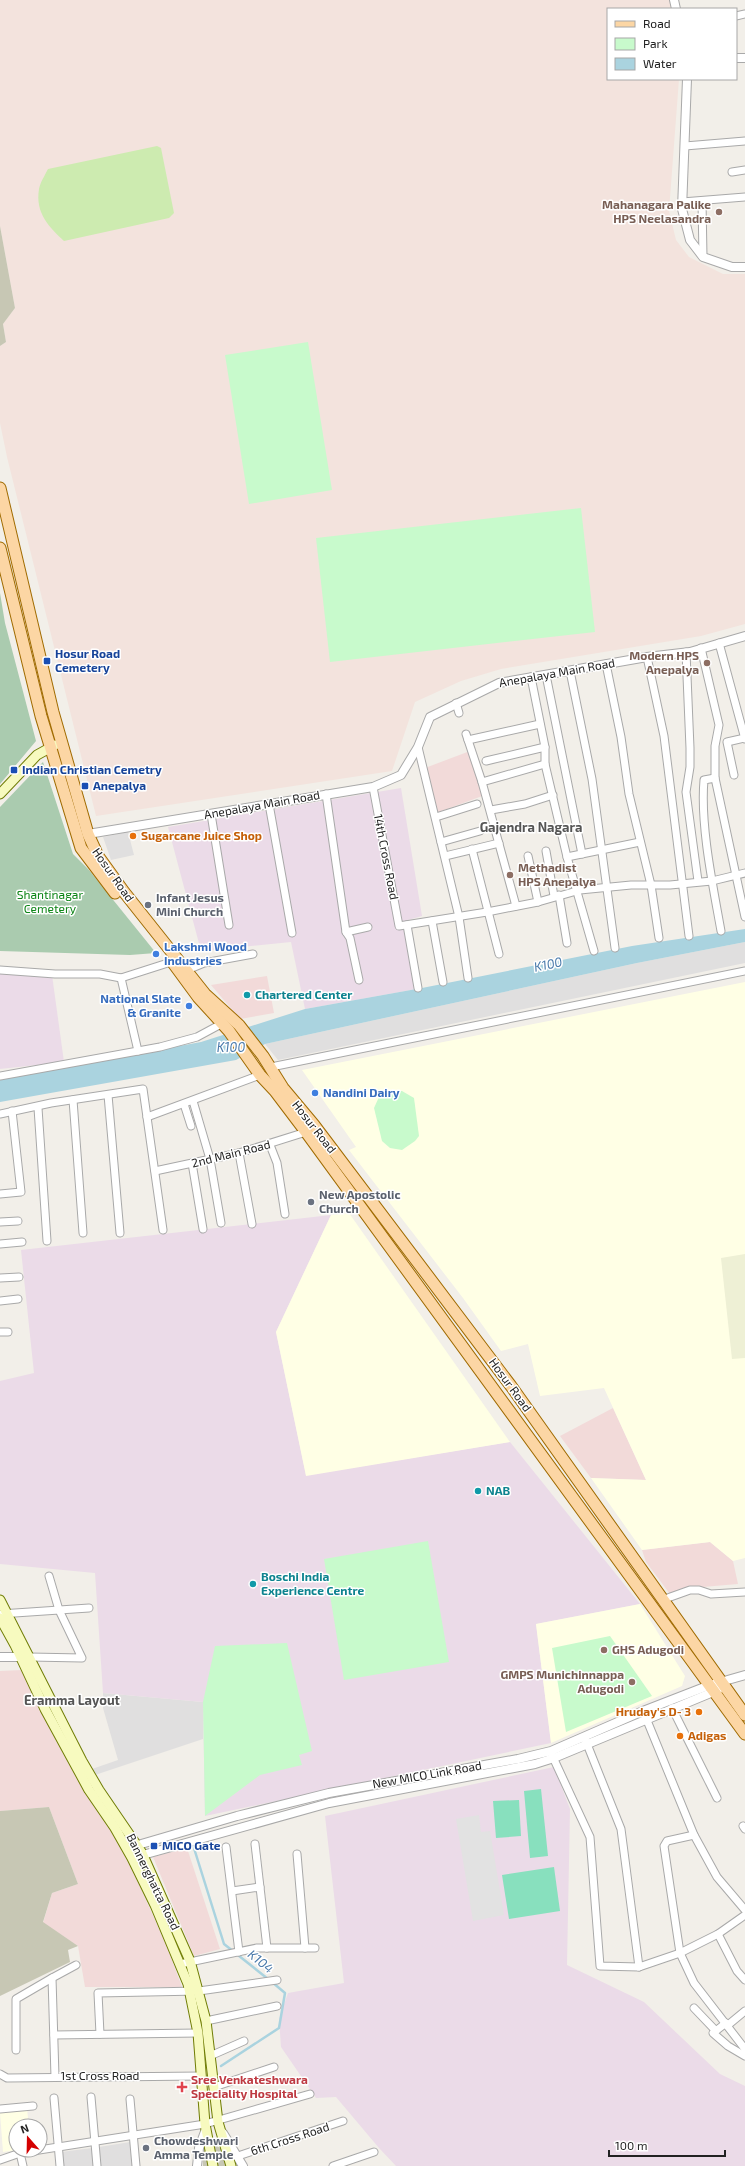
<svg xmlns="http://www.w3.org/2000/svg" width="745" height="2166" font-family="'Exo 2',sans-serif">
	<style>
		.residential { fill: #e0dfdf }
		.commercial { fill: #f2dad9 }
		.industrial { fill: #ebdbe8 }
		.education { fill: #ffffe5 }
		.military { fill: #f3e3dd }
		.construction { fill: #c7c7b4 }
		.farmland { fill: #eef0d5 }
		.grass { fill: #cdebb0 }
		.cemetery { fill: #aacbaf }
		.park { fill: #c8facc }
		.pitch { fill: #88e0be }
		.parking { fill: #e2e2e2 }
		.water { fill: #aad3df }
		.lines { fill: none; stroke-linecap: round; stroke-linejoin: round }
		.stream { stroke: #aad3df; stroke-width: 2.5 }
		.minor-casing { stroke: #a9a9a9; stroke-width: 9 }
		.tertiary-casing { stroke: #a9a9a9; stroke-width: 10 }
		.secondary-casing { stroke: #707d05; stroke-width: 11 }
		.primary-casing { stroke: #a06b00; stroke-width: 13 }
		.minor { stroke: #fff; stroke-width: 7 }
		.tertiary { stroke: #fff; stroke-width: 8 }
		.secondary { stroke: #f7fabf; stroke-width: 9 }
		.primary { stroke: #fcd6a4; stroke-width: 11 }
		.education-dot { fill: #8d6e63; stroke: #fff; stroke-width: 1.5 }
		.transit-dot { fill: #1a4fb4; stroke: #fff; stroke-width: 1.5 }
		.food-dot { fill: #e8710a; stroke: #fff; stroke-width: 1.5 }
		.worship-dot { fill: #6b7280; stroke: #fff; stroke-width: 1.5 }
		.shop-dot { fill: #3f7fe0; stroke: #fff; stroke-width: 1.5 }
		.culture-dot { fill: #0f9aa8; stroke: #fff; stroke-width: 1.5 }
		.health-dot { fill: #e0444e; stroke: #fff; stroke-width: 1.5 }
		.labels { text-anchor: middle; stroke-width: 3; stroke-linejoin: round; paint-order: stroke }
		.education-label { font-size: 12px; font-weight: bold; fill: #785e54; stroke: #fff; text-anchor: end }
		.transit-label { font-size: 12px; font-weight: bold; fill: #164399; stroke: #fff; text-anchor: start }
		.street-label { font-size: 12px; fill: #222; stroke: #fff }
		.food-label { font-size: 12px; font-weight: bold; fill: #c56008; stroke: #fff; text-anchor: start }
		.park-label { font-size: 12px; fill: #0c8416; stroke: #fff }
		.worship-label { font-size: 12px; font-weight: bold; fill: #5b616d; stroke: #fff; text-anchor: start }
		.shop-label { font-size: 12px; font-weight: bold; fill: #366cbe; stroke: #fff; text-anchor: start }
		.culture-label { font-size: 12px; font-weight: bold; fill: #0d838f; stroke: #fff; text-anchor: start }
		.health-label { font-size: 12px; font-weight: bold; fill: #be3a42; stroke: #fff; text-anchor: start }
		.neighbourhood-label { font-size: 13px; font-weight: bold; fill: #555; stroke: #fff }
		.water-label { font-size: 13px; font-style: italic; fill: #4a7aab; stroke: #fff }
	</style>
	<rect width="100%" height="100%" fill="#f2efe9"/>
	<!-- residential -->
	<g class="residential">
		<path d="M128,832L134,855L111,860L103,837Z"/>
		<path d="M745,942V963L278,1060L265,1044L637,963Z"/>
		<path d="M103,1693L203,1702V1739L95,1775L92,1769L118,1760L103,1708Z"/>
		<path d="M130,2142L133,2166H101L99,2147Z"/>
		<path d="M92,2148L94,2166H63L61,2152Z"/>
	</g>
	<!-- commercial -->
	<g class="commercial">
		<path d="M470,751L485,795L436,813L425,768Z"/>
		<path d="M267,976L274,1013L240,1019L211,985Z"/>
		<path d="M613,1408L646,1480L591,1478L560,1436Z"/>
		<path d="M710,1542L733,1561L738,1584L691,1588L670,1594L646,1562L642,1550Z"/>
		<path d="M23,1670L128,1860L166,1944L182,1987H85L78,1946L43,1923L52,1893L78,1884L49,1807L0,1811V1671Z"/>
		<path d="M187,1848L220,1949L194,1956L153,1857Z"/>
	</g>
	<!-- industrial -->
	<g class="industrial">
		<path d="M401,788L422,916L408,920L422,988L305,1009L291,942L201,951L168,827Z"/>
		<path d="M0,972L52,975L64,1062L0,1069Z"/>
		<path d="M331,1215L276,1332L306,1475L510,1442L640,1604L536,1624L551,1743L205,1816L203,1702L103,1693L95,1573L0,1564V1381L34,1373L21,1250Z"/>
		<path d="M554,1767L570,1809L567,1965L644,2002L720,2074L745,2086V2166H396L379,2148L336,2097L316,2098L281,2047L279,2019L288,1993L344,1983L325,1816Z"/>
	</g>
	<!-- education -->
	<g class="education">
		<path d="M745,982V1558L733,1561L710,1542L642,1550L591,1478L646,1480L604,1388L540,1396L528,1344L501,1351L463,1298L349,1150L356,1147L302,1070Z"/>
		<path d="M349,1213L510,1442L306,1476L276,1332L331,1215Z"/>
		<path d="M640,1604L685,1676L682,1686L551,1743L536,1624Z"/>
		<path d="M27,2109L29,2126H16L17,2150L3,2152L0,2113Z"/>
	</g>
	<!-- military -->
	<path class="military" d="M0,0H670L673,9H608V79H679L669,211L676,240L689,257L723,274H745V624L701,636L501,669L461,681L415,702L392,771L96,816L7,457L0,423V346L6,342L3,324L15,308L0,226Z"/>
	<!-- construction -->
	<g class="construction">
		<path d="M0,226L15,308L3,324L6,342L0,346Z"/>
		<path d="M49,1807L78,1884L52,1893L43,1922L78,1946L68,1950L70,1962L0,1996V1811Z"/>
		<path d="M208,2140L226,2152L237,2166H203V2152Z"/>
	</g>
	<!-- farmland -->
	<path class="farmland" d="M745,1254V1358L732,1359L721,1258Z"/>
	<!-- grass -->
	<path class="grass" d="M157,146L161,148L174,213L169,218L64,241C49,227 35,213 39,189C40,183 45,175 48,169Z"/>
	<!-- cemetery -->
	<g class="cemetery">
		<path d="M0,593L5,623L36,741L0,784Z"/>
		<path d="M43,762L73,854L89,870L156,953L130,955L0,951V807Z"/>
	</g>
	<!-- park -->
	<g class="park">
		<path d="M308,342L332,490L249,504L225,355Z"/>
		<path d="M581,508L595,632L330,662L316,538Z"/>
		<path d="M390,1091H402L414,1098L419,1136L415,1141L402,1150L390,1148L382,1141L374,1108L379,1097Z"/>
		<path d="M428,1541L449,1662L344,1680L324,1559Z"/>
		<path d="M610,1636L652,1696L566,1732L552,1648Z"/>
		<path d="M287,1643L312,1751L299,1755L302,1765L260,1775L205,1816L203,1702L215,1646Z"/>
	</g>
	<!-- pitch -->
	<g class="pitch">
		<path d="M541,1789L548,1856L530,1858L524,1791Z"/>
		<path d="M519,1800L521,1836L496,1838L493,1801Z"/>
		<path d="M554,1867L560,1911L509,1919L502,1875Z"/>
	</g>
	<!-- parking -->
	<path class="parking" d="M479,1815L481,1832L490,1831L504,1915L473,1921L456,1819Z"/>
	<!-- water -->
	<path class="water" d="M745,929V942L637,963L265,1044L236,1060L0,1102V1079L201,1042L305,1009L422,988L632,946Z"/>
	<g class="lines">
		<!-- stream -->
		<g class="stream">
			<path d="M193,1845L224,1944L268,1979"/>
			<path d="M221,2066L279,2028L285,1993L272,1982"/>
		</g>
		<!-- minor casing -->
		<g class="minor-casing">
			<g id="minor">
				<path d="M736,16L745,14"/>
				<path d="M685,146L745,141"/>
				<path d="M732,172L745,170"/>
				<path d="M702,201L703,257"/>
				<path d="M682,202L745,197"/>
				<path d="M719,643L745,739"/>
				<path d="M701,648L719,725L715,746V778"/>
				<path d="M686,652L690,748V767L686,792L698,881"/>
				<path d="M647,657L664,736L689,936"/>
				<path d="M606,664L621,737L629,794L651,885L659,938"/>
				<path d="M570,671L592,779L615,948"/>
				<path d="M546,675L582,854"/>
				<path d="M531,677L545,747V764L567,857L594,951"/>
				<path d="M456,703L459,713"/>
				<path d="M466,734L482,782L545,764"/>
				<path d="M468,740L540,724"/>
				<path d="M418,747L459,917L468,978"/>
				<path d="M486,761L545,747"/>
				<path d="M734,775L727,742L745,738"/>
				<path d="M482,782L516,906"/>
				<path d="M373,787L399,926L487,912L538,902L580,890L631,885H670L712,881L745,873"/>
				<path d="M326,794L346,932L350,938L359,980"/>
				<path d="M269,804L292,933"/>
				<path d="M491,810L525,804L553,795"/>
				<path d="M211,814L229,925"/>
				<path d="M436,817L477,804"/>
				<path d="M441,842L480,831"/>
				<path d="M472,849L499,954"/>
				<path d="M546,851L554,896"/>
				<path d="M445,856L499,843"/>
				<path d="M528,856L538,902"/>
				<path d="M567,857L640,842"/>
				<path d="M559,895L567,943"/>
				<path d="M432,921L443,982"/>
				<path d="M407,925L418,988"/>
				<path d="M721,931C713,886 700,825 704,780L715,778L745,917"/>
				<path d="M346,932L368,927"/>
				<path d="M0,970L55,974H100L121,978L171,962"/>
				<path d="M187,970L204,963L253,954"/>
				<path d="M121,978L138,1051"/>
				<path d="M271,1067L745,971"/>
				<path d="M0,1076L160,1047L197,1037L223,1023"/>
				<path d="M108,1095L120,1233"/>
				<path d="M73,1100L83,1233"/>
				<path d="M193,1101L210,1159L221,1223"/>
				<path d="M184,1104L191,1126"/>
				<path d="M38,1108L47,1241"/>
				<path d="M0,1114L51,1103L143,1089L163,1230"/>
				<path d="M147,1117L260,1075"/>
				<path d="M270,1145L277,1163L285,1214"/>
				<path d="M239,1153L252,1224"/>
				<path d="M192,1163L203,1229"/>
				<path d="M155,1171L239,1153L306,1132"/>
				<path d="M0,1194L21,1192L12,1111"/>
				<path d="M0,1222L18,1221"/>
				<path d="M0,1244L22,1242"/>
				<path d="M0,1278L19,1277"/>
				<path d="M0,1301L18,1299"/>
				<path d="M0,1332H8"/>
				<path d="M662,1600L690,1590H699L711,1594L745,1592"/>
				<path d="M0,1614L89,1608"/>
				<path d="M30,1657L82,1658L59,1610L49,1576"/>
				<path d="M672,1708L717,1798"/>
				<path d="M646,1718L694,1835L717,1877L745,1910"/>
				<path d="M585,1739L621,1829L639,1967"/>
				<path d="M551,1753L590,1837L600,1966L639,1967L680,1953L718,1934L745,1915"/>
				<path d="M743,1826L745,1829"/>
				<path d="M694,1835L667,1841L664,1846L680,1953L694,1983L745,2049"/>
				<path d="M255,1844L267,1948"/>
				<path d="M226,1847L239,1952"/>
				<path d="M297,1854L305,1948"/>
				<path d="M232,1891L260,1887"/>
				<path d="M718,1934L737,1971L745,1980"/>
				<path d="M180,1964L257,1948H315"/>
				<path d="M694,2008L716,2031"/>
				<path d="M206,2021L277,2006"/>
				<path d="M726,2023L713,2033L728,2046L745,2056"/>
				<path d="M728,2025L745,2011"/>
				<path d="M100,2034L98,1993L199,1991L277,1980"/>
				<path d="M54,2035L198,2033"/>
				<path d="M16,2050V1999L52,1978"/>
				<path d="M210,2056L244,2041"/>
				<path d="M0,2074L7,2078L201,2076"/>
				<path d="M55,2077L52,1978L76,1965"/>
				<path d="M214,2087L274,2067"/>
				<path d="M91,2097L97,2166"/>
				<path d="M54,2098L60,2166"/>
				<path d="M130,2099L136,2166"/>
				<path d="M0,2109L33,2106"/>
				<path d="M20,2153L23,2166"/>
				<path d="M238,2156L343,2121"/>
				<path d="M0,2160L20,2153L205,2124L310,2094"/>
				<path d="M333,2166L374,2152"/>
			</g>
		</g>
		<!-- tertiary casing -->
		<g class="tertiary-casing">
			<g id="tertiary">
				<path d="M674,0L676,9"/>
				<path d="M736,58H745"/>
				<path d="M687,79L682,209L690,240L703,257L732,267H745"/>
				<path d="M88,834L373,787L401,775L418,747L430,717L499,683L647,657L690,652L745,636"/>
				<path d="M0,1657H25"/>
				<path d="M131,1847L237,1816L329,1793L518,1759L551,1751L643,1711L710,1685L745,1675"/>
				<path d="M132,1858L329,1803L535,1764L554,1758L718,1690"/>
				<path d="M223,2133L243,2166"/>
				<path d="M197,2166L199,2148L206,2129"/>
			</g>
		</g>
		<!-- secondary casing -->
		<g class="secondary-casing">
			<g id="secondary">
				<path d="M0,794L37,755L55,745"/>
				<path d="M0,1600L82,1761L99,1790L142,1853L190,1961L206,2021L218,2122L231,2166"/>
				<path d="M0,1618L15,1645L45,1709L89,1790L115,1828L132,1858L155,1905L188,1984L198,2033L205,2124L213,2166"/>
			</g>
		</g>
		<!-- primary casing -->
		<g class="primary-casing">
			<g id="primary">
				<path d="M0,488L53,712L88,834L98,856L124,892L205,994L239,1025L263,1056L283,1088L314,1125L511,1386L745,1715"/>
				<path d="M0,548L41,716L81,848L115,893"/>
				<path d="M173,963L198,997L229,1031L260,1075L275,1091L306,1132L745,1734"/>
			</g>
		</g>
		<!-- minor -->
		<use href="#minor" class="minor"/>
		<!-- tertiary -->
		<use href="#tertiary" class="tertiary"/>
		<!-- secondary -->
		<use href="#secondary" class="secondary"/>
		<!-- primary -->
		<use href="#primary" class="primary"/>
	</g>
	<!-- markers -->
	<g class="education-dot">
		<circle cx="719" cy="212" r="4"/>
		<circle cx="707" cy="663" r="4"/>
		<circle cx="510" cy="875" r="4"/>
		<circle cx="604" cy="1650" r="4"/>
		<circle cx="632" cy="1682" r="4"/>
	</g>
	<g class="transit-dot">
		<rect x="43" y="657" width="8" height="8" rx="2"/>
		<rect x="10" y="766" width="8" height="8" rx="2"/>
		<rect x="81" y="782" width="8" height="8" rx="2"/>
		<rect x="150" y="1842" width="8" height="8" rx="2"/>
	</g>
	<g class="food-dot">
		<circle cx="133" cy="836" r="4"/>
		<circle cx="699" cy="1712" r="4"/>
		<circle cx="680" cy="1736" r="4"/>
	</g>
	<g class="worship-dot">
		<circle cx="148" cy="905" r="4"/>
		<circle cx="311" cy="1202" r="4"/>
		<circle cx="146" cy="2148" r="4"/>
	</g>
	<g class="shop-dot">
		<circle cx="156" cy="954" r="4"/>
		<circle cx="189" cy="1006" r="4"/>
		<circle cx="315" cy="1093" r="4"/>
	</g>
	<g class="culture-dot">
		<circle cx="247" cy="995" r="4"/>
		<circle cx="478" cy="1491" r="4"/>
		<circle cx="253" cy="1584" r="4"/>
	</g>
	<path class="health-dot" d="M180 2081h4v4h4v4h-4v4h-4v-4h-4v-4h4z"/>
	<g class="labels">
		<!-- education labels -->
		<g class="education-label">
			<text x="711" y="209">Mahanagara Palike<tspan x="711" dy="14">HPS Neelasandra</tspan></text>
			<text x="699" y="660">Modern HPS<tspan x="699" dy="14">Anepalya</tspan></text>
			<text x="518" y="872" text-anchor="start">Methadist<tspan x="518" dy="14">HPS Anepalya</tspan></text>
			<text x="612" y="1654" text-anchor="start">GHS Adugodi</text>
			<text x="624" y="1679">GMPS Munichinnappa<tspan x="624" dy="14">Adugodi</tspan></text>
		</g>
		<!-- transit labels -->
		<g class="transit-label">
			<text x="55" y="658">Hosur Road<tspan x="55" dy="14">Cemetery</tspan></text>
			<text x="22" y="774">Indian Christian Cemetry</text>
			<text x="93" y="790">Anepalya</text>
			<text x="162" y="1850">MICO Gate</text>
		</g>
		<!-- street labels -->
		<g class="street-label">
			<text transform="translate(557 673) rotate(-10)" y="4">Anepalaya Main Road</text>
			<text transform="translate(262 805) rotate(-10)" y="4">Anepalaya Main Road</text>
			<text transform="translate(386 857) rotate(79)" y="4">14th Cross Road</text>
			<text transform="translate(113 875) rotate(55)" y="4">Hosur Road</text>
			<text transform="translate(314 1127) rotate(52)" y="4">Hosur Road</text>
			<text transform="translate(231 1154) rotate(-14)" y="4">2nd Main Road</text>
			<text transform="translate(510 1385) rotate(54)" y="4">Hosur Road</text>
			<text transform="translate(427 1775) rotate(-10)" y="4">New MICO Link Road</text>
			<text transform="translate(153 1882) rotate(64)" y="4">Bannerghatta Road</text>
			<text x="100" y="2080">1st Cross Road</text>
			<text transform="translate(290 2139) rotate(-18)" y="4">6th Cross Road</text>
		</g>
		<!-- food labels -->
		<g class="food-label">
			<text x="141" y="840">Sugarcane Juice Shop</text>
			<text x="691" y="1716" text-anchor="end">Hruday's D- 3</text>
			<text x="688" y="1740">Adigas</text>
		</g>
		<!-- park labels -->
		<g class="park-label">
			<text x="50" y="899">Shantinagar<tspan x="50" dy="14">Cemetery</tspan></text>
		</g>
		<!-- worship labels -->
		<g class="worship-label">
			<text x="156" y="902">Infant Jesus<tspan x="156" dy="14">Mini Church</tspan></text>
			<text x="319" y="1199">New Apostolic<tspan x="319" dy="14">Church</tspan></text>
			<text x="154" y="2145">Chowdeshwari<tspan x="154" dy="14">Amma Temple</tspan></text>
		</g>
		<!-- shop labels -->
		<g class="shop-label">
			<text x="164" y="951">Lakshmi Wood<tspan x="164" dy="14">Industries</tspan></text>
			<text x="181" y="1003" text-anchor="end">National Slate<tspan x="181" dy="14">&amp; Granite</tspan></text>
			<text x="323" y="1097">Nandini Dairy</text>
		</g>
		<!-- culture labels -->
		<g class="culture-label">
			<text x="255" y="999">Chartered Center</text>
			<text x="486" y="1495">NAB</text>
			<text x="261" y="1581">Boschi India<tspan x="261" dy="14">Experience Centre</tspan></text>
		</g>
		<!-- health labels -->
		<g class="health-label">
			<text x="191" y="2084">Sree Venkateshwara<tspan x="191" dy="14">Speciality Hospital</tspan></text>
		</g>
		<!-- neighbourhood labels -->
		<g class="neighbourhood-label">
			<text x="531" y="832">Gajendra Nagara</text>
			<text x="72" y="1705">Eramma Layout</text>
		</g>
		<!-- water labels -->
		<g class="water-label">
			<text transform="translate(548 964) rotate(-12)" y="5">K100</text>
			<text x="231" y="1052">K100</text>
			<text transform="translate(261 1961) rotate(39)" y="5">K104</text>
		</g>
	</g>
	<!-- legend -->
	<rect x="607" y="8" width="130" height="72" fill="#ffffff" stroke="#a7a7a7"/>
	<rect x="615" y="21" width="20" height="6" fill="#fcd6a4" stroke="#a7a7a7"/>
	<text x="643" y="28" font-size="12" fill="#222222">Road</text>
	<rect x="615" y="38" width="20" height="12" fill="#c8facc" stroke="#a7a7a7"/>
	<text x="643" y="48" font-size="12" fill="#222222">Park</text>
	<rect x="615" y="58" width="20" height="12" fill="#aad3df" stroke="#a7a7a7"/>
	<text x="643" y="68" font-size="12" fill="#222222">Water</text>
	<!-- north arrow -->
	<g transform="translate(28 2138) rotate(340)"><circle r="19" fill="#ffffff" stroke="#a7a7a7"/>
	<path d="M0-3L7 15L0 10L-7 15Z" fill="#d40000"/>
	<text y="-6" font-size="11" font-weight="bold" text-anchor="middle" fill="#222222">N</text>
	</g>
	<!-- scale -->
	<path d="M609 2150v6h116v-6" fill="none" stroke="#222222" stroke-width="2"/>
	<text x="615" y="2150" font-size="12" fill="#222222" stroke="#ffffff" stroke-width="3" paint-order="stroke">100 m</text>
</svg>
